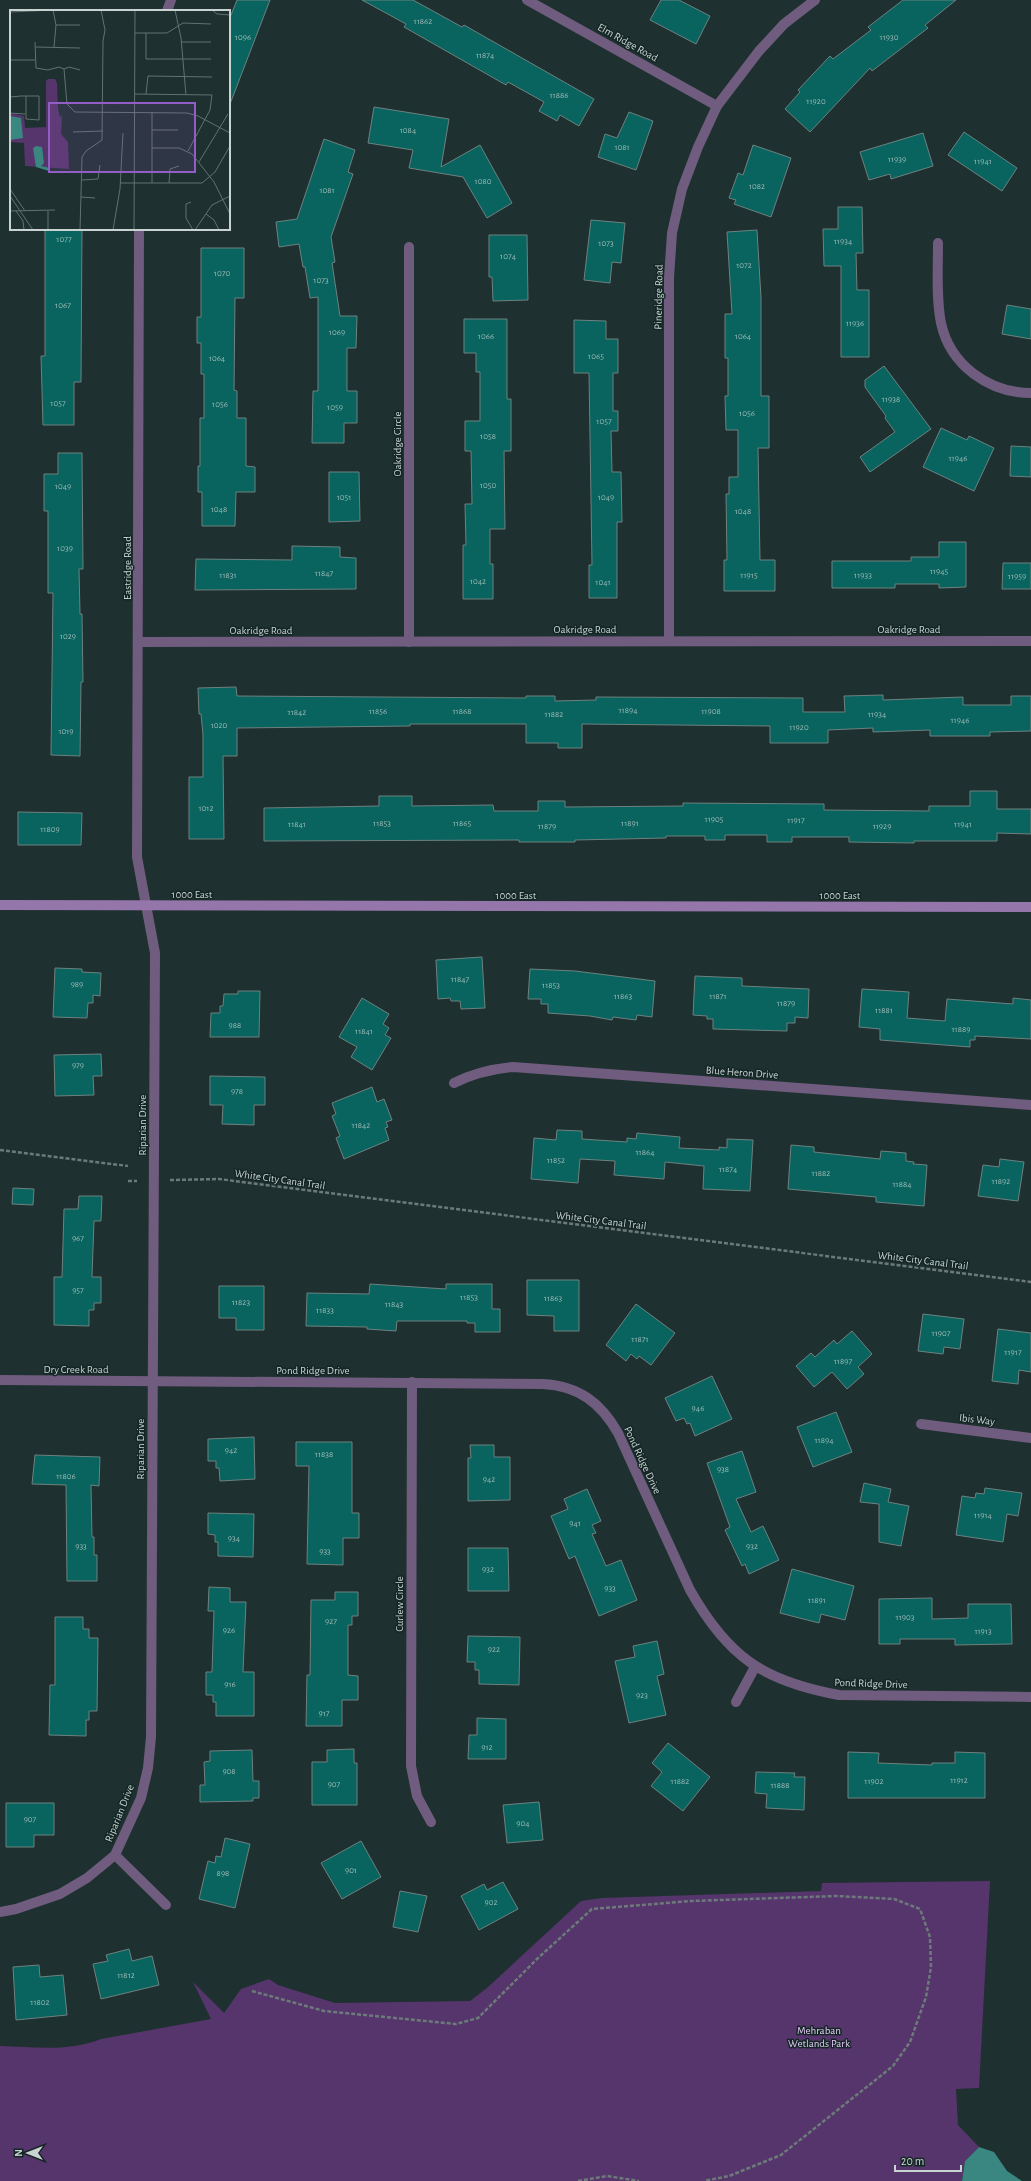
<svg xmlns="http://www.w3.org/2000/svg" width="1031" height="2181" font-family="'Alegreya Sans',sans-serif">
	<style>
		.green { fill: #56356c }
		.water { fill: #3a8781 }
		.building { fill: #09635e; stroke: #6d8280 }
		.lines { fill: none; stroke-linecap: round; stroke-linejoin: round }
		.path { stroke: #6c7b79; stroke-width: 2.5; stroke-dasharray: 4 2; stroke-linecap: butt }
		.lane { stroke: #6f5c7e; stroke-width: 10 }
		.street { stroke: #6f5c7e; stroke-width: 10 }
		.secondary { stroke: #9576ab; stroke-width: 10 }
		.labels { text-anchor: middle; stroke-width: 3; stroke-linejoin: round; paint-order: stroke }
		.number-label { font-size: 9px; fill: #99b8b5 }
		.street-label { font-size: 11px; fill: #c9d4d2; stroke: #142625 }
		.park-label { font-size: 11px; fill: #e1c9f3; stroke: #142625 }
		.inset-road { fill: none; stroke: #627270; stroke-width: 1 }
		.view { fill: #925ec5; fill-opacity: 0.15; stroke: #925ec5; stroke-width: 2 }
		.inset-edge { fill: none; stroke: #c9d4d2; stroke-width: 2 }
	</style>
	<rect width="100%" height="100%" fill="#1e302f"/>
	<!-- green -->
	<path class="green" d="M990,1881L979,2088L956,2089L958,2125L979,2147L965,2161L962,2181H0V2046C34,2047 69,2052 101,2039L211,2019L193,1982L224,2013L241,1989L269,1979L278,1985L335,2003L470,2001L487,1988L581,1901L602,1898L821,1891L822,1883Z"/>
	<!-- water -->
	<path class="water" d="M979,2147L994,2152L1007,2171L1022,2181H962L965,2161Z"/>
	<!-- building -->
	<g class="building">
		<path d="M237,0H270L230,104L229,20Z"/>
		<path d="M362,0H413L462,27L464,25L594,99L579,126L560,115L557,121L539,111L544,102L508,82L506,85L404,27L406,24Z"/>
		<path d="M661,0H679L710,16L696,44L650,20Z"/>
		<path d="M903,0H956L925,25L928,28L872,71L870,68L810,132L785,109L800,92L798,90L830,56L833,59L871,30L868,27Z"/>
		<path d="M374,107L449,119L441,167L480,145L512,203L487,218L463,177L409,168L413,150L368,143Z"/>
		<path d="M629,112L653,121L636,170L598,157L605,134L617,138Z"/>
		<path d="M964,132L1017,168L1002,191L948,155Z"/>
		<path d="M923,133L933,166L891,179L890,174L869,180L860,152Z"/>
		<path d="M324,139L355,150L348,172L353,174L331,237L335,262L332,263L340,316H357L356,348H347V391H357V423H344V443H312L313,391H318V297L310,298L305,267H303L299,244L279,247L276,222L297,219Z"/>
		<path d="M753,145L791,158L771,217L734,204L736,200L729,198L738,173L743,175Z"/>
		<path d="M838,207H862L863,253H856L857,290H869V357H841V266H824L823,229H838Z"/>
		<path d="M591,220L625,223L621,263L612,262L610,283L584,280Z"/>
		<path d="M45,229H82L81,382H74V425H43L41,356H45Z"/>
		<path d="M757,230L761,298V396H769V448H758L760,560H775V591H724V560H727L726,494H729V477H738V430H726L725,396H728V358H725V314H732L727,232Z"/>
		<path d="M489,235H527L528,300L493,301L492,277H489Z"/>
		<path d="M201,248H244V298H235L234,390L237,391V418H246V466L255,467V492H236L235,526H202V492H198V466H200V418H204V374H201V343H197V317H201Z"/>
		<path d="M1007,305L1031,309V339L1002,334Z"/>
		<path d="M464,319H507V399H511V451H504L505,529H490V564H493V599H463V545H466L465,504H472L471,451H465V421H480V372H476V353H464Z"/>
		<path d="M574,320L606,321V339H618V373H613V411H618V431H611L612,472H621L622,522H617V598H589V565H592L589,373H574Z"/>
		<path d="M884,366L931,429L870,472L860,457L895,432L885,418L886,416L865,387V380Z"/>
		<path d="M941,428L967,440L969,436L994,448L974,491L923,467Z"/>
		<path d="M1011,446L1031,447V477L1010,476Z"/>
		<path d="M58,453H82L83,569H79L80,614H82L83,682H81L80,756L51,755L53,593H48V511H44V474H58Z"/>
		<path d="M329,472H359L360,521L329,522Z"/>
		<path d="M939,542H966V587L939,588V584H895V588H832V561H911V557H939Z"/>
		<path d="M292,546L340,547V557L356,558V589L195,590L196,559L292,560Z"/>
		<path d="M1003,563H1031V589H1002Z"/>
		<path d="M236,687L237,696L526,698V696H555V701L596,700V697L803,698V712H845L844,696L883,695V700L963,697V705H1011V696H1031V731L990,732V736H930V730L873,732V728L828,730V743H770V726L582,724V748H558V743H526V724H410V726L237,728V756H223L224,839H189V777H203V735L201,714H199L198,688Z"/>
		<path d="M970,791H997V809H1031V834L997,833V841H914V843L849,842V837H792V842H767V835H725V840H705V836H666V838L575,840V842H519V840L264,841V808L379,806V796H412V806L493,805L494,811H538V801H565V807L683,806V803L824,804V810L929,811V806H970Z"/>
		<path d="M18,812L82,813L81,845H18Z"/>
		<path d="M482,957L485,1008L461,1009L460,1001H451L450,998L438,999L436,960Z"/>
		<path d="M55,968L82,969V972L101,973L100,996L93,995V1003H88L87,1018L53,1017Z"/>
		<path d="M530,969L575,971L655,981L652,1017L637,1015L636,1020L613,1017L612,1020L590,1016L548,1013V1004H541V999H528Z"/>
		<path d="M695,976L742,978V986L809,989L808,1018L795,1017V1023H787V1031L713,1029V1019H707V1016L693,1015Z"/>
		<path d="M862,989L909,992L907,1018L945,1021L947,999L1013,1004V998L1031,1000V1039L975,1036V1040H970V1047L880,1040V1029L859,1027Z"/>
		<path d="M238,991H260L259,1037H210L211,1013H220V1006H223L224,994H238Z"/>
		<path d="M362,998L389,1014L383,1024L389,1028L385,1035L391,1038L372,1070L351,1057L357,1047L339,1037Z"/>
		<path d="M101,1054L102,1076H93L94,1095L55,1096L54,1055Z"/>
		<path d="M210,1076L265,1077V1105H254V1125L222,1124L223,1105H210Z"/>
		<path d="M372,1087L377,1102L384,1099L392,1120L386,1122L388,1127L385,1128L389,1140L344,1159L336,1138L340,1136L332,1116L336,1114L332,1103Z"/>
		<path d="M557,1130L582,1131V1139L627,1142V1138L636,1139L637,1133L680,1137L679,1148L719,1150V1147L727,1148V1139L753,1140L750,1191L703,1189L704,1166L665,1162L664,1179L614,1175L615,1161L580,1159L578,1183L531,1179L534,1138L556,1140Z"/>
		<path d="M791,1145L814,1147V1152L880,1159L881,1151L906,1153V1161L914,1162L913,1164L927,1165L924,1206L876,1202V1197L788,1189Z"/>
		<path d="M1000,1159L1024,1162L1018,1201L978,1196L983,1165L999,1167Z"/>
		<path d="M13,1188L34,1189L33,1205L12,1204Z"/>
		<path d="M79,1196H102L101,1221H94L92,1277H101V1303H94V1310H89V1326L54,1325V1277H62L64,1209H78Z"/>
		<path d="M527,1280H579V1331H554V1316L527,1315Z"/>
		<path d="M370,1284L446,1289V1284H492V1309H500V1332H475V1323H467V1321H397L396,1331L367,1329V1327L306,1326L307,1293L369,1294Z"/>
		<path d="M219,1286H264V1330H236V1318H219Z"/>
		<path d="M636,1304L675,1333L651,1365L639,1356L637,1359L631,1354L626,1361L606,1345Z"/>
		<path d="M923,1314L964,1319L960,1349L944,1347L943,1354L918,1351Z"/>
		<path d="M998,1329L1031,1333V1372L1019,1370L1018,1384L992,1381Z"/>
		<path d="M852,1331L872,1354L858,1367L864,1374L847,1389L832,1372L814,1387L796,1366L811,1353L815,1357L834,1340L837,1344Z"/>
		<path d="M712,1376L732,1419L695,1436L690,1423L687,1424L684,1418L676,1421L665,1398Z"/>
		<path d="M836,1412L852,1452L813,1467L797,1427Z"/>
		<path d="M254,1437L255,1479L220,1481L219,1468H216V1461H208V1439Z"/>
		<path d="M296,1442H352V1513H359V1538H343V1565L307,1564L309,1466H296Z"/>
		<path d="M470,1445H494V1457H510V1500L468,1501V1458H471Z"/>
		<path d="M742,1451L756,1492L736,1499L751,1532L763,1526L779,1560L749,1574L745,1564L742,1566L725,1530L730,1527L707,1463Z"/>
		<path d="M35,1455L100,1457L99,1486L91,1485L92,1537H94V1555H97V1581H67L66,1485L32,1484Z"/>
		<path d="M864,1483L891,1489L888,1502L909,1506L901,1546L879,1542V1504L860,1502Z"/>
		<path d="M985,1488L1022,1493L1018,1516L1007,1514L1003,1542L956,1535L962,1496L975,1498L976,1493L984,1494Z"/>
		<path d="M587,1489L601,1521L592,1525L596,1533L592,1534L606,1566L621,1560L637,1600L599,1616L575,1556L569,1559L551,1516L568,1509L564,1499Z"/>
		<path d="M208,1513L254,1514L253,1557L218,1556V1542H215V1535L208,1534Z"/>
		<path d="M468,1548H508L509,1591H468Z"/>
		<path d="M792,1569L854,1586L845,1620L821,1614L819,1623L780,1613Z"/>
		<path d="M209,1587L230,1588V1602H246L243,1672H254V1716H216V1702H213V1695H206V1672H212L214,1611H208Z"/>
		<path d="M335,1592H358V1616H352V1625H348V1675L358,1676V1700H342V1726H306L307,1675H310L311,1600H335Z"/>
		<path d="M932,1598V1619L968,1618V1604H1011L1012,1644L955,1645V1639H900V1644H879V1599Z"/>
		<path d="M55,1617H83V1629H89V1638H98L97,1711H89V1720H86V1736L49,1735L50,1685H55Z"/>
		<path d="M468,1636L520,1637L519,1685L479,1684V1670H475V1662H467Z"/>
		<path d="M657,1641L664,1674L657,1676L666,1715L629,1723L615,1661L635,1657L633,1646Z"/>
		<path d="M477,1718L506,1719V1759H468L469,1735H477Z"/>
		<path d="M668,1743L710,1777L683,1811L651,1786L662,1772L652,1763Z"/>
		<path d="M354,1749V1763H357V1805H312V1762H327V1750Z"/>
		<path d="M252,1750L253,1781H259V1798H253V1801L200,1802V1785H205L204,1762L210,1761V1751Z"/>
		<path d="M848,1752L879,1753L878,1763L932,1765V1763H955V1752L985,1753V1798H848Z"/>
		<path d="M756,1772L795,1773L794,1777H805L804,1810L766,1808L767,1794L755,1793Z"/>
		<path d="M539,1802L543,1840L507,1843L503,1805Z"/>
		<path d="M6,1803H54V1835H34V1847H6Z"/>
		<path d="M225,1838L250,1844L235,1908L199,1899L208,1861L215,1863L216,1856L221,1857Z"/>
		<path d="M361,1841L381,1877L342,1899L321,1863Z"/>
		<path d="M503,1882L518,1909L479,1930L461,1896L484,1884L487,1890Z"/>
		<path d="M400,1891L427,1896L418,1932L393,1927Z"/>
		<path d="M129,1949L132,1961L152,1956L159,1985L101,1999L93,1964L108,1961L106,1955Z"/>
		<path d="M39,1965L40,1977L63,1975L67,2015L16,2020L13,1967Z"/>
	</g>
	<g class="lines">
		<!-- path -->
		<g class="path">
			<path d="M0,1150L128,1166"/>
			<path d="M170,1180L219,1179L1031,1282"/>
			<path d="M128,1181H137"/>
			<path d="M252,1991L324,2011L456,2024L478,2018L537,1959L592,1909L691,1901L837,1896L894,1899L920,1909L930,1937L931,1967L926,1997L910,2042L893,2066L781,2155L729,2176L704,2181"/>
			<path d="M578,2181L607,2176L639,2181"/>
		</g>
		<!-- lane -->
		<g class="lane">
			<path d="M736,1702L755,1667"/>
			<path d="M115,1855L166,1905"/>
		</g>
		<!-- street -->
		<g class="street">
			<path d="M527,0L717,106"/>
			<path d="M167,11L171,0"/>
			<path d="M938,243C938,269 936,298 941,323C950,365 989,393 1031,393"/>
			<path d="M409,247V642"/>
			<path d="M669,641V278L672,233L682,189L698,147L717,106L759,51L784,24L815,0"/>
			<path d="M139,642L1031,641"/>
			<path d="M454,1083C474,1073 491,1069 513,1067L1031,1105"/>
			<path d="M0,1380L543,1384C579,1386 601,1403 618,1433L690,1590C728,1657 763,1681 839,1695L1031,1697"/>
			<path d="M412,1382L411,1766L417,1796L431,1822"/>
			<path d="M921,1424L1031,1438"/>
			<path d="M0,1912L16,1909L60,1894L87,1878L115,1855L141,1798L148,1768L151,1737L155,953L137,857L139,229"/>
		</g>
		<!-- secondary -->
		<path class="secondary" d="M0,905L1031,907"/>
	</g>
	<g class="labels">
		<!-- number labels -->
		<g class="number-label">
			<text x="423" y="24">11862</text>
			<text x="243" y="40">1096</text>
			<text x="889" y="40">11930</text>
			<text x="485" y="58">11874</text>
			<text x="559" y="98">11886</text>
			<text x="816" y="104">11920</text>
			<text x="408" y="133">1084</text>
			<text x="622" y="150">1081</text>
			<text x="897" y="162">11939</text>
			<text x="983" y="164">11941</text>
			<text x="483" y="184">1080</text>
			<text x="757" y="189">1082</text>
			<text x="327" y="193">1081</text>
			<text x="64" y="242">1077</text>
			<text x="843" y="244">11934</text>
			<text x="606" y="246">1073</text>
			<text x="508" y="259">1074</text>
			<text x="744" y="268">1072</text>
			<text x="222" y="276">1070</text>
			<text x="321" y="283">1073</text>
			<text x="63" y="308">1067</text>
			<text x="855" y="326">11936</text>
			<text x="337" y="335">1069</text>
			<text x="486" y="339">1066</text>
			<text x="743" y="339">1064</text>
			<text x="596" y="359">1065</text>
			<text x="217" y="361">1064</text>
			<text x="891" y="402">11938</text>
			<text x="58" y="406">1057</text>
			<text x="220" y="407">1056</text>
			<text x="335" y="410">1059</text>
			<text x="747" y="416">1056</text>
			<text x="604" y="424">1057</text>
			<text x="488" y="439">1058</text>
			<text x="958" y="461">11946</text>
			<text x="488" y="488">1050</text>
			<text x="63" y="489">1049</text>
			<text x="344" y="500">1051</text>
			<text x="606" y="500">1049</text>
			<text x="219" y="512">1048</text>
			<text x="743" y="514">1048</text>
			<text x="65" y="551">1039</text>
			<text x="939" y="574">11945</text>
			<text x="324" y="576">11847</text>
			<text x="228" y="578">11831</text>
			<text x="749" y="578">11915</text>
			<text x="863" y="578">11933</text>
			<text x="1017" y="579">11959</text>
			<text x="478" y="584">1042</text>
			<text x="603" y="585">1041</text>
			<text x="68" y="639">1029</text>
			<text x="628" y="713">11894</text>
			<text x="378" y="714">11856</text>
			<text x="462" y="714">11868</text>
			<text x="711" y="714">11908</text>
			<text x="297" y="715">11842</text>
			<text x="554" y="717">11882</text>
			<text x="877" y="717">11934</text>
			<text x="960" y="723">11946</text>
			<text x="219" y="728">1020</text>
			<text x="799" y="730">11920</text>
			<text x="66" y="734">1019</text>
			<text x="206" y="811">1012</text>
			<text x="714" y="822">11905</text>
			<text x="796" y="823">11917</text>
			<text x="382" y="826">11853</text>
			<text x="462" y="826">11865</text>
			<text x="630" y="826">11891</text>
			<text x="297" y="827">11841</text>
			<text x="963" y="827">11941</text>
			<text x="547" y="829">11879</text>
			<text x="882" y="829">11929</text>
			<text x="50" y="832">11809</text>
			<text x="460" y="982">11847</text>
			<text x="77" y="987">989</text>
			<text x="551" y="988">11853</text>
			<text x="623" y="999">11863</text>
			<text x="718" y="999">11871</text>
			<text x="786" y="1006">11879</text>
			<text x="884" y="1013">11881</text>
			<text x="235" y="1028">988</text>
			<text x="961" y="1032">11889</text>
			<text x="364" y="1034">11841</text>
			<text x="78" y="1068">979</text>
			<text x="237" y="1094">978</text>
			<text x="361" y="1128">11842</text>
			<text x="645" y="1155">11864</text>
			<text x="556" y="1163">11852</text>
			<text x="728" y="1172">11874</text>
			<text x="821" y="1176">11882</text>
			<text x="1001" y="1184">11892</text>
			<text x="902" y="1187">11884</text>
			<text x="78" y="1241">967</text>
			<text x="78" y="1293">957</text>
			<text x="469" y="1300">11853</text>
			<text x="553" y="1301">11863</text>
			<text x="241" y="1305">11823</text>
			<text x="394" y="1307">11843</text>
			<text x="325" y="1313">11833</text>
			<text x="941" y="1336">11907</text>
			<text x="640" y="1342">11871</text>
			<text x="1013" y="1355">11917</text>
			<text x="843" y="1364">11897</text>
			<text x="698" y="1411">946</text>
			<text x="824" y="1443">11894</text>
			<text x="231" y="1453">942</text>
			<text x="324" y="1457">11838</text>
			<text x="723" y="1472">938</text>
			<text x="66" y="1479">11806</text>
			<text x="489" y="1482">942</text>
			<text x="983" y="1518">11914</text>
			<text x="575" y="1526">941</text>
			<text x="234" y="1541">934</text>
			<text x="81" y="1549">933</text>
			<text x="752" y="1549">932</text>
			<text x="325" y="1554">933</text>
			<text x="488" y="1572">932</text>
			<text x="610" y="1591">933</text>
			<text x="817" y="1603">11891</text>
			<text x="905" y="1620">11903</text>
			<text x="331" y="1624">927</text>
			<text x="229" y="1633">926</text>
			<text x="983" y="1634">11913</text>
			<text x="494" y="1652">922</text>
			<text x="230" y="1687">916</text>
			<text x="642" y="1698">923</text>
			<text x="324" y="1716">917</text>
			<text x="487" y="1750">912</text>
			<text x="229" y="1774">908</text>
			<text x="959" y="1783">11912</text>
			<text x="680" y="1784">11882</text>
			<text x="874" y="1784">11902</text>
			<text x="334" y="1787">907</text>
			<text x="780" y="1788">11888</text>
			<text x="30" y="1822">907</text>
			<text x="523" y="1826">904</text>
			<text x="351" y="1873">901</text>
			<text x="223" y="1876">898</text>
			<text x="491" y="1905">902</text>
			<text x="126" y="1978">11812</text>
			<text x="40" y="2005">11802</text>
		</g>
		<!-- street labels -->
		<g class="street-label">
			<text transform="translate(628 42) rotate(29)" y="4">Elm Ridge Road</text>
			<text transform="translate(658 297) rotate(-89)" y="4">Pineridge Road</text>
			<text transform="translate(397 444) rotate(-90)" y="4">Oakridge Circle</text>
			<text transform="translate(127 568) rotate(-90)" y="4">Eastridge Road</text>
			<text x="585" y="633">Oakridge Road</text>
			<text x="909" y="633">Oakridge Road</text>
			<text x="261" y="634">Oakridge Road</text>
			<text x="192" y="898">1000 East</text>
			<text x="516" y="899">1000 East</text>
			<text x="840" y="899">1000 East</text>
			<text transform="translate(742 1072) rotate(4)" y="4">Blue Heron Drive</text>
			<text transform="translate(142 1125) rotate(-90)" y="4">Riparian Drive</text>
			<text transform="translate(280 1179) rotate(8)" y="4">White City Canal Trail</text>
			<text transform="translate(601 1220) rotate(7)" y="4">White City Canal Trail</text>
			<text transform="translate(923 1260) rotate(7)" y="4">White City Canal Trail</text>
			<text x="76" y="1373">Dry Creek Road</text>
			<text x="313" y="1374">Pond Ridge Drive</text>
			<text transform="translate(977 1419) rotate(7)" y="4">Ibis Way</text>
			<text transform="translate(140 1449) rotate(-90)" y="4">Riparian Drive</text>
			<text transform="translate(643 1460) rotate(65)" y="4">Pond Ridge Drive</text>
			<text transform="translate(399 1604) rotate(-90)" y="4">Curlew Circle</text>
			<text transform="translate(871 1683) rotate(2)" y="4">Pond Ridge Drive</text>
			<text transform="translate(119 1813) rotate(-68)" y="4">Riparian Drive</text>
		</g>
		<!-- park labels -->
		<g class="park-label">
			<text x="819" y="2034">Mehraban<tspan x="819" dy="13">Wetlands Park</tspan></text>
		</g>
	</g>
	<!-- overview -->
	<g transform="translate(10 10)">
		<rect width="220" height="220" fill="#1e302f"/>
		<path d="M38,69H45L47,73L48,99L50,107L52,106L51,124L58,132L59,159L15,156L14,133L0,132V103L14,106L15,118L36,117V71Z" fill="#56356c"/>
		<path d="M0,106L11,108L13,128L0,130ZM26,136L32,137L34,153L31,156L40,158L39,161L26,157L23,138Z" fill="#3a8781"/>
		<path class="inset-road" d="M43,0L46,15L44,37M165,0L171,28L176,85M202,0L207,4L220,5M0,2L43,0M46,15H70M125,23H157L173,13L201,14M136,23V49H201M25,32L26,58L38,60L49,57L54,59M171,32H201M26,37L70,38M0,50H25M54,59L57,94L65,102L177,103L188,106L220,123M54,59L59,57L70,60M125,84L202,85L200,100L178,141M136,84L138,66L202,67M0,87L11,86H29V110L16,109V86M142,102V173M0,103L15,104M142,120H168M63,122L93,121M142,138H169L182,144L204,172L220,204M189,152L218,104M72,170L88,169L90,155M110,173H192L205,162L220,136M159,173L160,159L169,156M0,179L15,201M0,186L23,220M71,187L85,188M181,192L176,194V208L183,220M0,201L45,200M6,201L13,211L14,220M196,204L204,210L209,220M38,220V201M70,220L72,147L76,141L92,130L93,31L95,20L91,0M103,220L110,179L113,123M124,220L125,0M185,220L202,195L220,186"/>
		<path class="view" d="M39,93H185V162H39Z"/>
		<rect width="220" height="220" class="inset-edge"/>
	</g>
	<!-- north arrow -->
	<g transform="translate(28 2153) rotate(270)" stroke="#142625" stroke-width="3" paint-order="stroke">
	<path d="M0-3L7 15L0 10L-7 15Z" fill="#c9d4d2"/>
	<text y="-6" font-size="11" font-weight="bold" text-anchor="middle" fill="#c9d4d2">N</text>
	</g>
	<!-- scale -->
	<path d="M895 2165v6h66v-6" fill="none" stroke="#c9d4d2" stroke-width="2"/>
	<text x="901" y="2165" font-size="12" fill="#c9d4d2" stroke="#142625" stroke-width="3" paint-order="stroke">20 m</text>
</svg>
